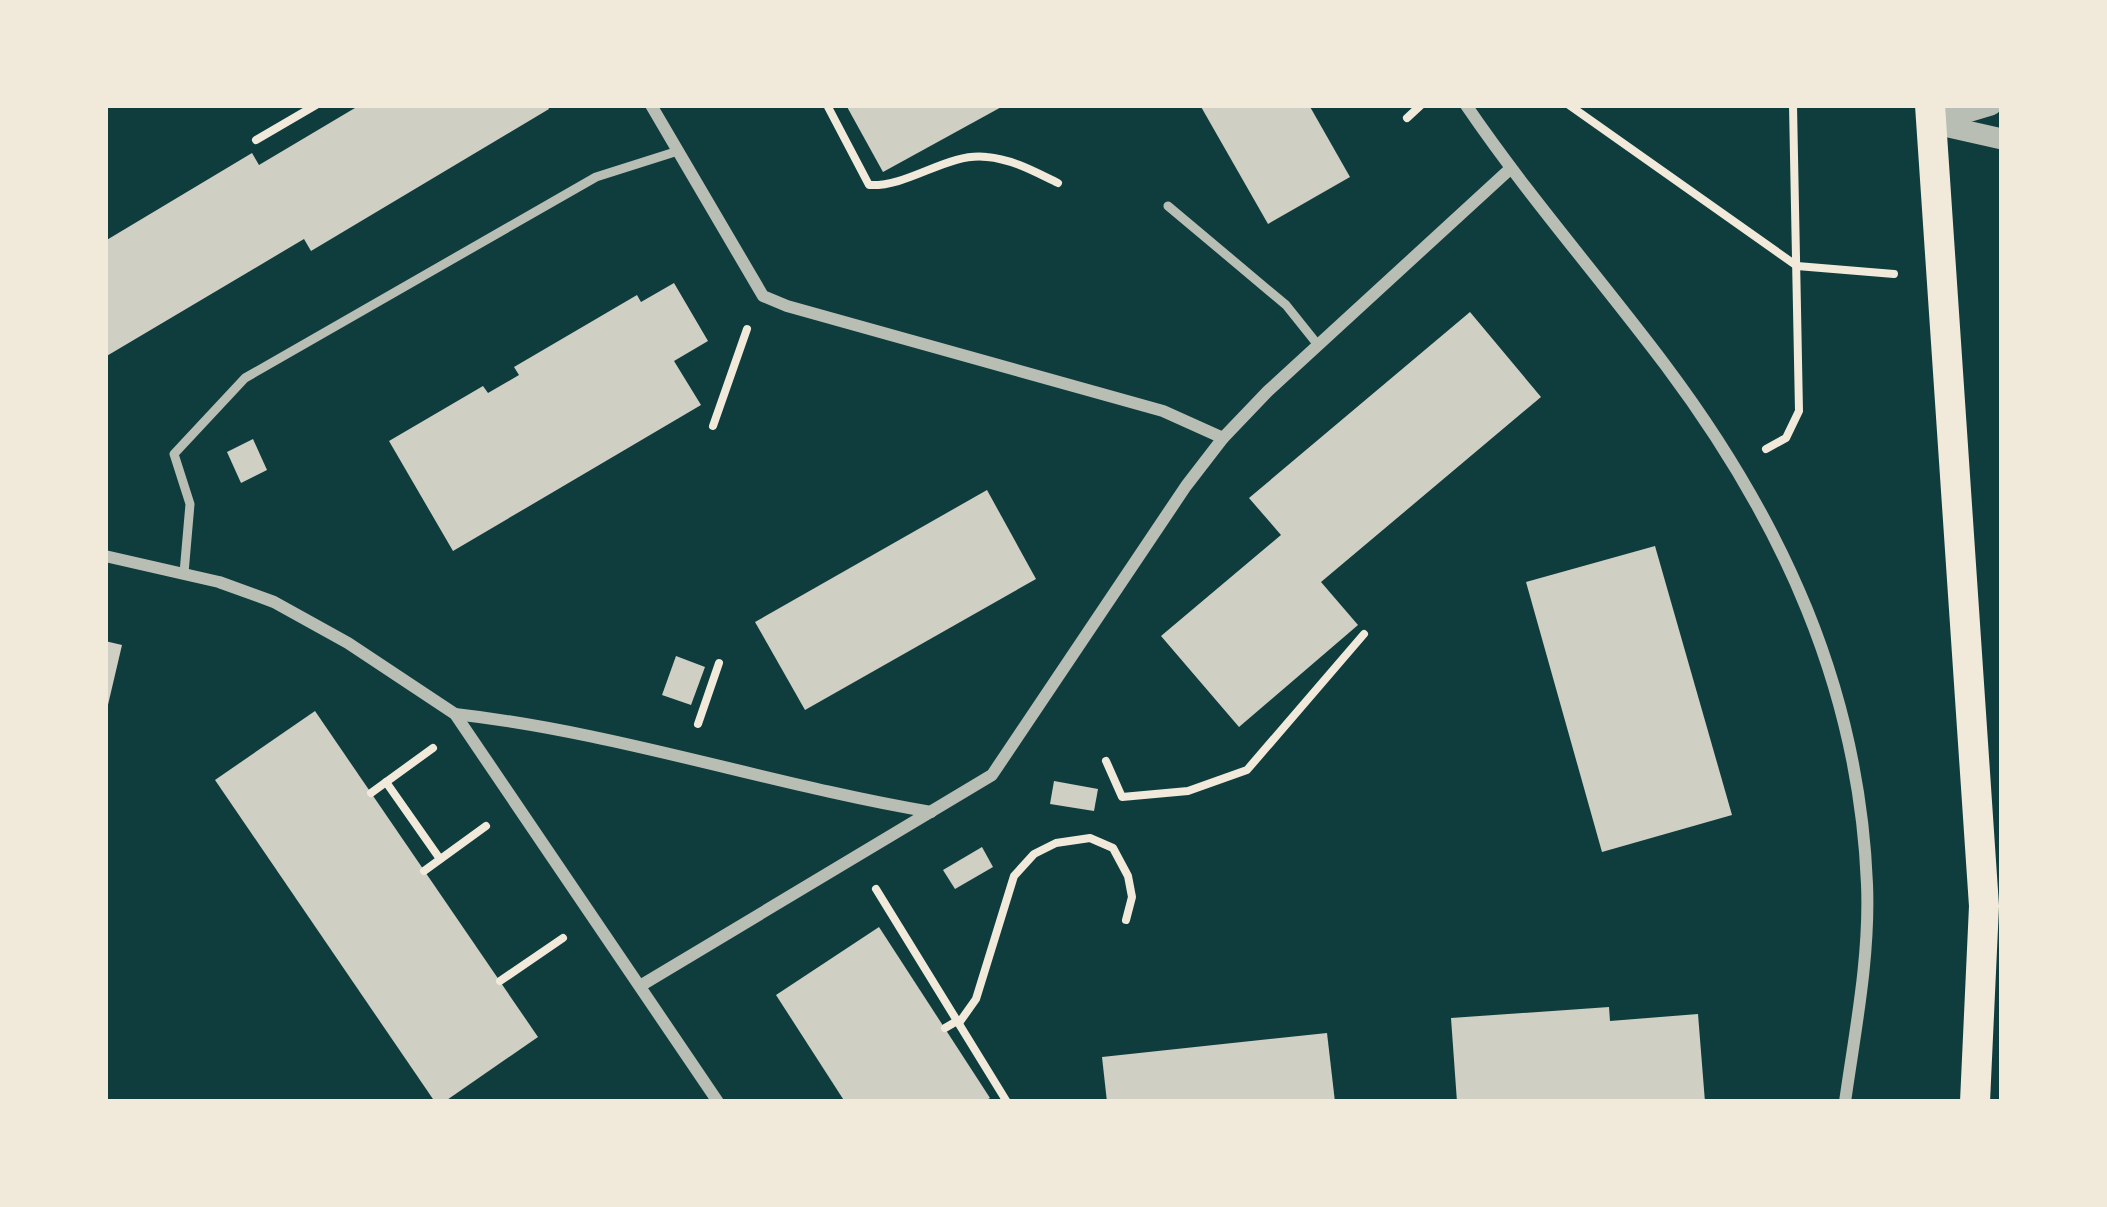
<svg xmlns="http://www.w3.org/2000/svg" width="2107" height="1207" font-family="'IBM Plex Sans',sans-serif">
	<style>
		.building { fill: #cfcfc3 }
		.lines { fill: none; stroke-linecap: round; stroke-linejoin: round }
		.path { stroke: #f1e9da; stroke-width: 8 }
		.service { stroke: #b8beb3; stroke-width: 9 }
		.minor { stroke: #b8beb3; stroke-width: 12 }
		.tertiary { stroke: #b8beb3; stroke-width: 21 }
		.primary { stroke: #f1e9da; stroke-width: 30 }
	</style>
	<rect width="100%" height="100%" fill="#0f3d3e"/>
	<!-- building -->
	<g class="building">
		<path d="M360,105H547L549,109L311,251L304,239L105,357V241L252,153L259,165Z"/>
		<path d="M846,105H1005L883,172Z"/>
		<path d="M1200,105H1309L1350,177L1268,224Z"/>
		<path d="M674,283L708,341L674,361L701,405L453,551L389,441L483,386L488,393L519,375L514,367L637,295L641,302Z"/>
		<path d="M1470,312L1541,397L1321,582L1358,625L1239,727L1161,636L1281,535L1249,498Z"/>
		<path d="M253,439L267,470L241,483L227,452Z"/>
		<path d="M987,490L1036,579L805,710L755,622Z"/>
		<path d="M1655,546L1732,815L1602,852L1526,582Z"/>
		<path d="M105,641L122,645L107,709H105Z"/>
		<path d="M676,656L705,667L691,705L662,695Z"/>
		<path d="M315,711L538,1037L444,1102H435L215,780Z"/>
		<path d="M1054,781L1098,789L1094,811L1050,804Z"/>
		<path d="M982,847L993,867L955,889L943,870Z"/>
		<path d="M879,927L990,1098L983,1102H845L776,995Z"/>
		<path d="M1609,1007L1610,1021L1698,1014L1705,1102H1457L1451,1018Z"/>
		<path d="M1327,1033L1335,1102H1107L1102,1057Z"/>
	</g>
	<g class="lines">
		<!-- path -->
		<g class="path">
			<path d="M827,105L869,185C910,187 947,152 987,157C1012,159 1035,172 1058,183"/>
			<path d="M1569,105L1797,266L1894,274"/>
			<path d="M1407,118L1421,105"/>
			<path d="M256,140L316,105"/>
			<path d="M713,426L747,329"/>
			<path d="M1766,449L1786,438L1799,411L1793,105"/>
			<path d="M698,724L719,663"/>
			<path d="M1106,761L1122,797L1188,791L1247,770L1364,634"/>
			<path d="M386,782L440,859"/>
			<path d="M371,793L433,748"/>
			<path d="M424,871L486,826"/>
			<path d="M876,889L1007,1102"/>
			<path d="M500,981L563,938"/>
			<path d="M959,1023L976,999L1014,876L1034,854L1056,843L1090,838L1113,848L1128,876L1132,897L1126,920"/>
			<path d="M945,1028L957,1021"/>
		</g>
		<!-- service -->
		<g class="service">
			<path d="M1168,206L1286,305L1318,345"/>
			<path d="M184,573L190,504L174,454L245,378L596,177L678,151"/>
		</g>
		<!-- minor -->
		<g class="minor">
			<path d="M651,105L763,296L787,306L1163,411L1223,438"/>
			<path d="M1466,105C1528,196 1600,278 1666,366C1782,521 1859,688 1867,884C1870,957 1855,1031 1845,1102"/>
			<path d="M105,556L219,582L274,602L348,643L455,714L718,1102"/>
			<path d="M455,714C616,732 771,785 931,812"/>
			<path d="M640,986L992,775L1186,486L1223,438L1268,391L1510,169"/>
		</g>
		<!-- tertiary -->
		<g class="tertiary">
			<path d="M1934,122L1991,105"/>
			<path d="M1931,123L2002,139"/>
		</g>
		<!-- primary -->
		<path class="primary" d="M1930,105L1984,906L1975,1102"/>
	</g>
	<!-- border -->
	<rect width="2107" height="1207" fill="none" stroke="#f1e9da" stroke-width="216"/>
</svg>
